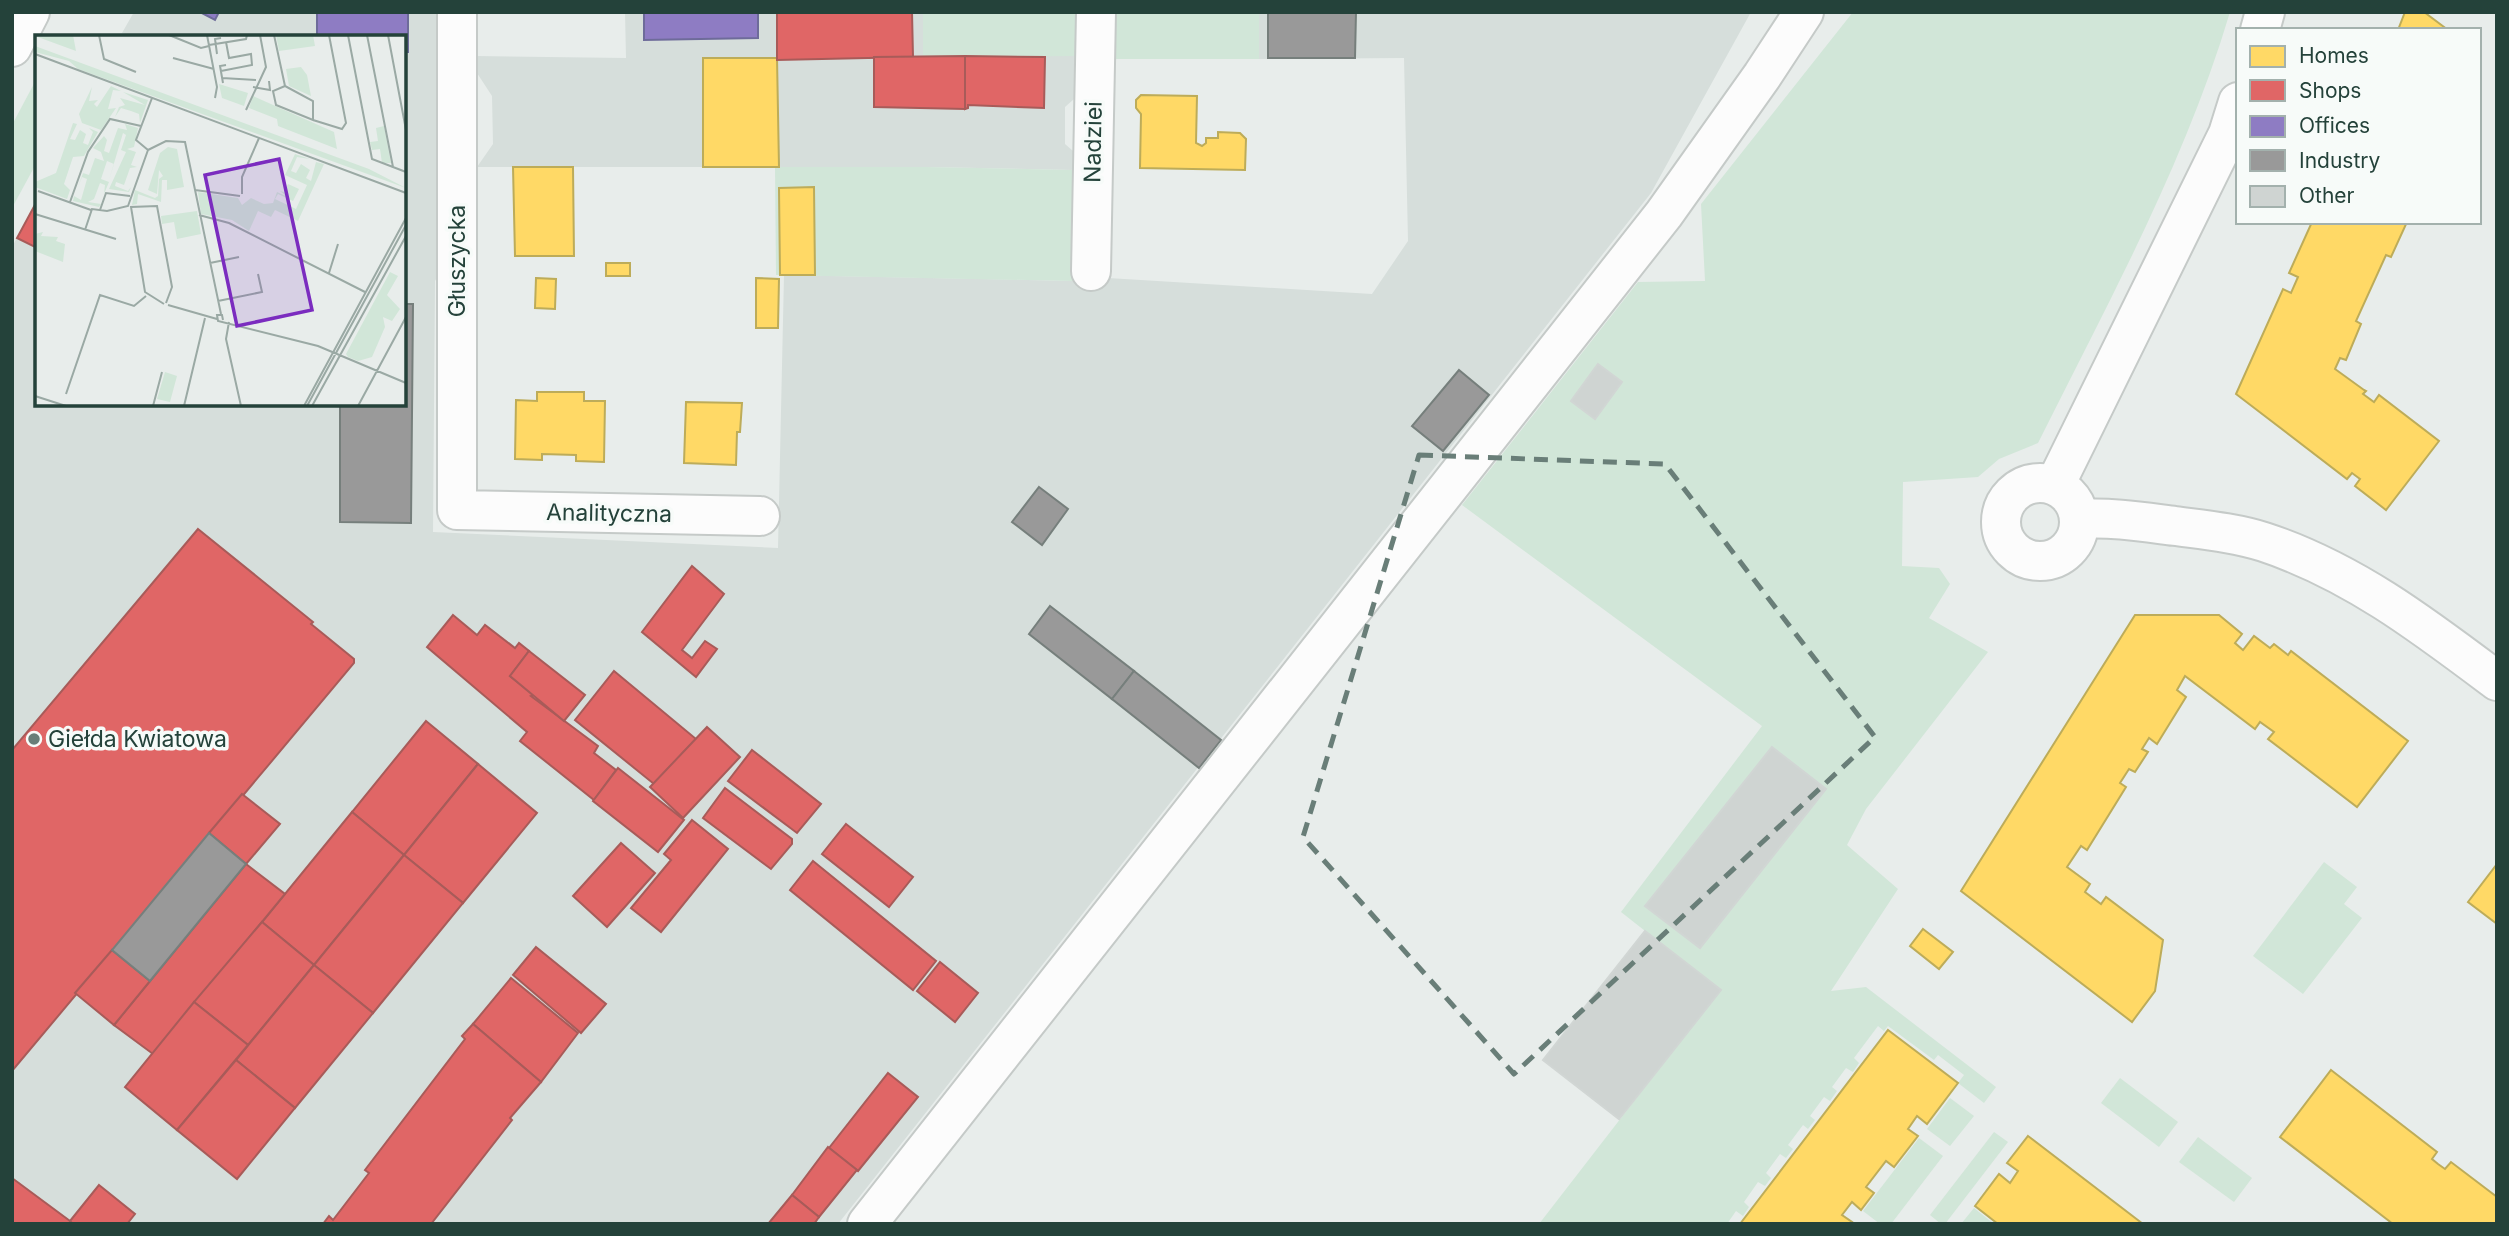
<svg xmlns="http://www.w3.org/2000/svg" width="2509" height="1236" font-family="Inter,sans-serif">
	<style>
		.built { fill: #d6dedb }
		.green { fill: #d1e6d8 }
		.homes { fill: #ffd966; stroke: #bdac59; stroke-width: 2 }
		.shops { fill: #e06666; stroke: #a85b59; stroke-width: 2 }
		.offices { fill: #8e7cc3; stroke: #6e6b9a; stroke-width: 2 }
		.industry { fill: #999; stroke: #767f7c; stroke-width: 2 }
		.building { fill: #cfd4d2; stroke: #d1d6d4; stroke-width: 2 }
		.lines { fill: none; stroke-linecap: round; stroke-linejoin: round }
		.minor-casing { stroke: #c5cac8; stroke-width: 42 }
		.minor { stroke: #fcfcfc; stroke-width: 38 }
		.marked { fill: none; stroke: #697e78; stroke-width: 5; stroke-dasharray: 14 9; stroke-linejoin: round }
		.poi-dot { fill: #697e78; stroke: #f7fbf9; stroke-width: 2.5 }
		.labels { text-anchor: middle; stroke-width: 7; stroke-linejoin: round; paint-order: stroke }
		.street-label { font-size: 23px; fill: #24423a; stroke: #f7fbf9 }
		.poi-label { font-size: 23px; fill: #24423a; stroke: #f7fbf9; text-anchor: start }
		.inset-road { fill: none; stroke: #9aa9a4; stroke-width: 2 }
		.view { fill: #7b2cbf; fill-opacity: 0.15; stroke: #7b2cbf; stroke-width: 3.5 }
		.inset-edge { fill: none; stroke: #24423a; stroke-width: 3.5 }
	</style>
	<rect width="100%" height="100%" fill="#e8edeb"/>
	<!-- built -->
	<g class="built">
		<path d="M134,12H438L440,272L435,281L433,532L778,548L784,275L1073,281L1108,278L1372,294L1408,241L1404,58L1259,59V12H1751L1651,193L838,1224H12V247L37,201V404H404V37H125L127,34L122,33Z"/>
		<path d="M625,12H1076L1074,99L1065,107V144L1073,151V170L927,167H477L493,144L492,96L477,73L476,56L626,58Z"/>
	</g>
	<!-- green -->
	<g class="green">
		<path d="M923,12H1076L1075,56L923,57Z"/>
		<path d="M1109,12H1259V59H1108Z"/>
		<path d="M1853,12H2230C2185,163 2108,303 2038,443L1999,459L1978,477L1903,482L1902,566L1939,568L1950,584L1929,618L1988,652L1866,809L1847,845L1898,889L1831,991L1866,987L1996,1087L1984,1103L1958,1083L1964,1075L1938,1055L1934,1060L1888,1026L1884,1031L1878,1026L1854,1058L1859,1063L1853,1072L1846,1068L1832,1087L1837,1091L1830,1101L1824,1097L1810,1116L1815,1120L1808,1129L1803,1125L1788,1145L1793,1149L1786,1158L1780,1154L1766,1173L1771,1178L1765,1186L1758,1182L1744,1202L1749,1207L1743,1216L1736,1211L1727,1224H1539L1720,990L1621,912L1762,726L1462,505L1638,282L1705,281L1701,204Z"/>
		<path d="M37,78V162L12,208V125Z"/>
		<path d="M775,167H927L1073,170V281L776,275Z"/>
		<path d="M2324,862L2357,887L2344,904L2362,918L2303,994L2253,956Z"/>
		<path d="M2120,1078L2178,1122L2159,1147L2101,1103Z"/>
		<path d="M1950,1098L1974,1116L1950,1146L1927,1129Z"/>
		<path d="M1994,1132L2008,1142L1945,1224H1941L1930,1215Z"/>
		<path d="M2198,1137L2252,1178L2234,1202L2179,1162Z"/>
		<path d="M1919,1138L1943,1156L1891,1224H1880L1863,1211Z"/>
		<path d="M1974,1208L1994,1224H1961Z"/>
	</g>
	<!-- homes -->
	<g class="homes">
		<path d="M2405,12H2424L2448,30H2398Z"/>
		<path d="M703,58H777L779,167H703Z"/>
		<path d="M1141,95L1197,96L1196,143L1202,146L1206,143V138H1218V132L1240,133L1246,139L1245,170L1140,168L1141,114L1136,108V100Z"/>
		<path d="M513,167H573L574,256H515Z"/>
		<path d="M814,187L815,275H780L779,188Z"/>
		<path d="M2312,222H2407L2391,257L2386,255L2356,321L2361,324L2346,360L2340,358L2335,369L2364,390L2366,391L2363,394L2374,402L2379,395L2439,441L2386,510L2355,486L2360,479L2352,473L2347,479L2236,394L2283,289L2291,293L2298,277L2289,273Z"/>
		<rect x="606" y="263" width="24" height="13"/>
		<path d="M536,278L556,279L555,309L535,308Z"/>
		<path d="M756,278L779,279L778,328H756Z"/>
		<path d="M537,392H584V401H605L604,462L576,461V455L542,454V460L515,459L516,400L537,401Z"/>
		<path d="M686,402L742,403L740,432H737L736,465L684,463Z"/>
		<path d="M2135,615H2219L2242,634L2235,643L2243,650L2254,636L2270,648L2274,644L2288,655L2291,651L2408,741L2357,807L2268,739L2274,732L2260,722L2255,729L2185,676L2177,690L2186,697L2157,744L2149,738L2142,749L2148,752L2135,772L2129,769L2120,783L2126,787L2087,850L2081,846L2067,867L2090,884L2085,892L2101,904L2106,897L2163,940L2155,991L2132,1022L1961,891Z"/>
		<path d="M2497,864V924L2468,902Z"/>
		<path d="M1923,929L1953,952L1939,969L1910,946Z"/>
		<path d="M1888,1030L1958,1083L1927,1124L1917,1116L1908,1129L1918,1136L1894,1167L1886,1161L1866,1187L1874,1193L1861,1210L1852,1202L1842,1215L1852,1222L1850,1224H1740Z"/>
		<path d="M2331,1070L2437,1152L2432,1159L2438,1164L2445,1169L2451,1162L2497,1197V1224H2393L2280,1137Z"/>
		<path d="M2028,1136L2143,1224H1998L1975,1206L1999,1174L2010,1183L2018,1171L2007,1163Z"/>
	</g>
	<!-- shops -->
	<g class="shops">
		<path d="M777,12H912L913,57L777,60Z"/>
		<path d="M965,56V109L874,107V57Z"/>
		<path d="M965,56L1045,57L1044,108L968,105V108L965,109Z"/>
		<path d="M37,201V248L17,238Z"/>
		<path d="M198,529L313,622L311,624L354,659V663L12,1071V750Z"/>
		<path d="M692,566L724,594L682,650L692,658L705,641L717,649L696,677L642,632Z"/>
		<path d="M453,615L477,635L485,625L515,648L519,643L529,651L510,676L534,695L531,696L598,746L594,753L616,770L594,800L520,741L527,732L427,647Z"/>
		<path d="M529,651L585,695L564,721L510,676Z"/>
		<path d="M614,671L696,739L654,784L575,720Z"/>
		<path d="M426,721L478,764L404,855L352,812Z"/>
		<path d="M707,727L740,757L683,818L650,787Z"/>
		<path d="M752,750L821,804L797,833L728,781Z"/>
		<path d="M478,764L537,813L463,903L404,855Z"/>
		<path d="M618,768L684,820L658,852L593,801Z"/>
		<path d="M725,788L792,839V844L771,869L703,818Z"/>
		<path d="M242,794L280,824L246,864L209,833Z"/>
		<path d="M352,812L404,855L314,965L262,922Z"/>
		<path d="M692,820L728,849L661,932L631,908L671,860L664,854Z"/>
		<path d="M846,824L913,877L889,907L822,854Z"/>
		<path d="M621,843L655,873L607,927L573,896Z"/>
		<path d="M404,855L463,903L373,1013L314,965Z"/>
		<path d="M813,861L936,961L913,990L790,890Z"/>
		<path d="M246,864L285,894L153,1054L114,1025Z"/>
		<path d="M262,922L314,965L248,1045L194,1002Z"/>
		<path d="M536,947L606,1004L581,1033L513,975Z"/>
		<path d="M112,950L150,981L114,1025L75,993Z"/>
		<path d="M940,962L978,993L955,1022L917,991Z"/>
		<path d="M314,965L373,1013L295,1108L236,1060Z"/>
		<path d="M511,978L578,1033L541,1082L473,1024Z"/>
		<path d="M194,1002L248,1045L177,1130L125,1087Z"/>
		<path d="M473,1024L541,1082L510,1118L512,1120L431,1224H323L329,1216L333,1220L369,1173L365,1170L465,1039L462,1036Z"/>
		<path d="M236,1060L295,1108L237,1179L177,1130Z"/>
		<path d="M888,1073L918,1097L858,1171L829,1148Z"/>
		<path d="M828,1147L857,1170L819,1217L792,1195Z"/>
		<path d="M12,1178L70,1221L73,1224H12Z"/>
		<path d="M99,1185L135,1214L127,1224H73L70,1221Z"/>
		<path d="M792,1195L819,1217L814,1224H768Z"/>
	</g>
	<!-- offices -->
	<g class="offices">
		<path d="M200,12H219L215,20Z"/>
		<path d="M317,12H408V52H404V37H317Z"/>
		<path d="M644,12H758V38L644,40Z"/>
	</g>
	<!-- industry -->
	<g class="industry">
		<path d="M1268,12H1356L1355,58H1268Z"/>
		<path d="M404,304H413L411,523L340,522V404H404Z"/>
		<path d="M1459,370L1489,395L1443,451L1412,426Z"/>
		<path d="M1039,487L1068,509L1042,545L1012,522Z"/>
		<path d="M1050,606L1134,671L1112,699L1029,634Z"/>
		<path d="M1134,671L1221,740L1199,768L1112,699Z"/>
		<path d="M209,833L246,864L150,981L112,950Z"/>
	</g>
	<!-- building -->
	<g class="building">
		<path d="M1598,364L1622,382L1595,419L1571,401Z"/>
		<path d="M1772,747L1826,789L1700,948L1645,906Z"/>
		<path d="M1645,931L1721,990L1619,1119L1543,1060Z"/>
	</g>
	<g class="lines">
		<!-- minor casing -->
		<g class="minor-casing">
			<g id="minor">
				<path d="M457,12V510L760,516"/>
				<path d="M2260,30L2265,12"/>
				<path d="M12,47L30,12"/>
				<path d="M1091,271L1096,12"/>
				<circle cx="2040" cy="522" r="39"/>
				<path d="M2055,485L2228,134L2238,102"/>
				<path d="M2080,519C2112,517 2143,522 2175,526C2205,530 2236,533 2264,542C2352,571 2424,626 2497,681"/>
				<path d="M867,1224L1664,214L1762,76L1804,12"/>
			</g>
		</g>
		<!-- minor -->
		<use href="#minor" class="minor"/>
	</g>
	<!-- marked area -->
	<path class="marked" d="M1419,455L1665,464L1875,737L1514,1074L1303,837Z"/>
	<!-- markers -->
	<circle class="poi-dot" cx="34" cy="739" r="7"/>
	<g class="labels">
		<!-- street labels -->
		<g class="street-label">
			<text transform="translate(1093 142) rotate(-89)" y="8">Nadziei</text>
			<text transform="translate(457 261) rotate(-90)" y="8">Głuszycka</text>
			<text transform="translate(609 513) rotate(1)" y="8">Analityczna</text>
		</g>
		<!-- poi labels -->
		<g class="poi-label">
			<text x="48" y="747">Giełda Kwiatowa</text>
		</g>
	</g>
	<!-- overview -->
	<g transform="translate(35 35)">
		<rect width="371" height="371" fill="#e8edeb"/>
		<path d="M0,0H38L41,16L0,1ZM241,0H278L280,11L244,16ZM0,11L334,134L371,153L43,34L34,26L0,17ZM266,32L272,40L276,61L254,51L251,34ZM184,49L213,58L209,71L187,63ZM76,51L86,56L78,55L73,74L81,73L66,95L47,88L44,79L57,52L54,66L63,65L59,69L62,72ZM88,57L113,65L105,88L104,79L96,76L86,73L80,82L84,72L90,70L85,63L110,70ZM218,61L299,97L302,114L243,91L242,84L214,73ZM38,88L42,89L35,104L40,105L45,95L51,99L48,108L53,110L58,97L54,93L63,97L49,121L38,122L29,149L35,155L32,164L0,152V147L21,138ZM90,89L103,93L99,112L92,114L101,117L96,130L102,132L95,133L89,150L81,147L80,151L93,156L96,152L94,157L74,154L91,117L86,115L91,100L88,98L74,145L79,129L72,126L66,144L74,147L69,159L70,150L65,148L59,164L53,167L66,169L64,172L38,166L39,161L46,165L52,144L47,142L43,152L52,127L48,138L54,140L60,123L69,126L66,117L58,113L69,101L72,105L69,116L74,118L83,93L92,95ZM349,91L356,128H347L345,114L337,115L335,107L343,106L341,93ZM133,112L142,114L149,152L132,155V145H127L126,167L103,159L102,169L97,170L100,155L120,163L123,161L124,144L128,141L124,135L122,159L113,155L125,118ZM260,119L275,124L262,122L256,136L261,138L266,129L275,135L271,143L276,146L281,127L289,129L263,186L240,175L236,182L223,176L214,196L197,185L166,179L163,157L203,163L207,170L216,163L229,169L238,168L242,157L251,161L245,156L249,157L253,149L264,154L258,166L243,159L240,164L261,174L272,150L250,140ZM162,176L166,199L142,204L139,187L127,189L126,181ZM8,197L6,201L23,202L21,206L30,209L28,227L0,216V199ZM355,237L363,241L352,260L365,274L357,286L348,282L350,292L337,322L323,326L313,322L311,319ZM130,337L142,341L135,367L122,364Z" fill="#d1e6d8"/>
		<path class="inset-road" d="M64,0L69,24L101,37M134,0L166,13L174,11M172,0L182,52L180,63M239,0L250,51L278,66V85L241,70L238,56L250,51M313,0L337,124L371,137M332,0L358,132M353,0L371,95M174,10L211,4L212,0M0,19L371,158M182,19L180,4L186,3M138,23L179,34M186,36L217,30L216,19L194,23L191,7M187,43L221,45M188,48L185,31L191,30M218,52L235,55L234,46M211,75L231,32L225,0M278,85L307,94L311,88L294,0M113,115L131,106L150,107L186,279M113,115L101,105L117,63M160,155L205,161M3,156L56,175M207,159V142L224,103M35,167L53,117L75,84L106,91M65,175L71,158L95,161M0,179L81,204M164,180L194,188L330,257M50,195L57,174L72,176L93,171L113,115M175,228L204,222M294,238L303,209M183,266L227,257L223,239M129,269L110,257L96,172L122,171L137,252L131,268M133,270L182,284M188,285L187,280H182L183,286L283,311L371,348M194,287L191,304L206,371M31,359L65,260L99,271L111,261M0,361L31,371M118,371L127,337M149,371L170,283M269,371L371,183M272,371L371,190M277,371L371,201M323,371L371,282"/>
		<path class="view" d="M244,124L277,275L202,291L170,140Z"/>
		<rect width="371" height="371" class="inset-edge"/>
	</g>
	<!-- border -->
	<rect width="2509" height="1236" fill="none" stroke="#24423a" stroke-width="28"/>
	<!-- legend -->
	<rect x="2236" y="28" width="245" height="196" fill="#f7fbf9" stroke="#a3b1ad" stroke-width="2"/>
	<rect x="2250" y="46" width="35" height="21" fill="#ffd966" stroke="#a3b1ad" stroke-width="2"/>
	<text x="2299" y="63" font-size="21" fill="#24423a">Homes</text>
	<rect x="2250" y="80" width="35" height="21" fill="#e06666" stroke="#a3b1ad" stroke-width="2"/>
	<text x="2299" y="98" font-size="21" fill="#24423a">Shops</text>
	<rect x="2250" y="116" width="35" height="21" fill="#8e7cc3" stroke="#a3b1ad" stroke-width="2"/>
	<text x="2299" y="133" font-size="21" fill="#24423a">Offices</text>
	<rect x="2250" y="150" width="35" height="21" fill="#999999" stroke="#a3b1ad" stroke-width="2"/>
	<text x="2299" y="168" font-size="21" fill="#24423a">Industry</text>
	<rect x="2250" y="186" width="35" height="21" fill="#cfd4d2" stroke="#a3b1ad" stroke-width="2"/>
	<text x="2299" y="203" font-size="21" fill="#24423a">Other</text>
</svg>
